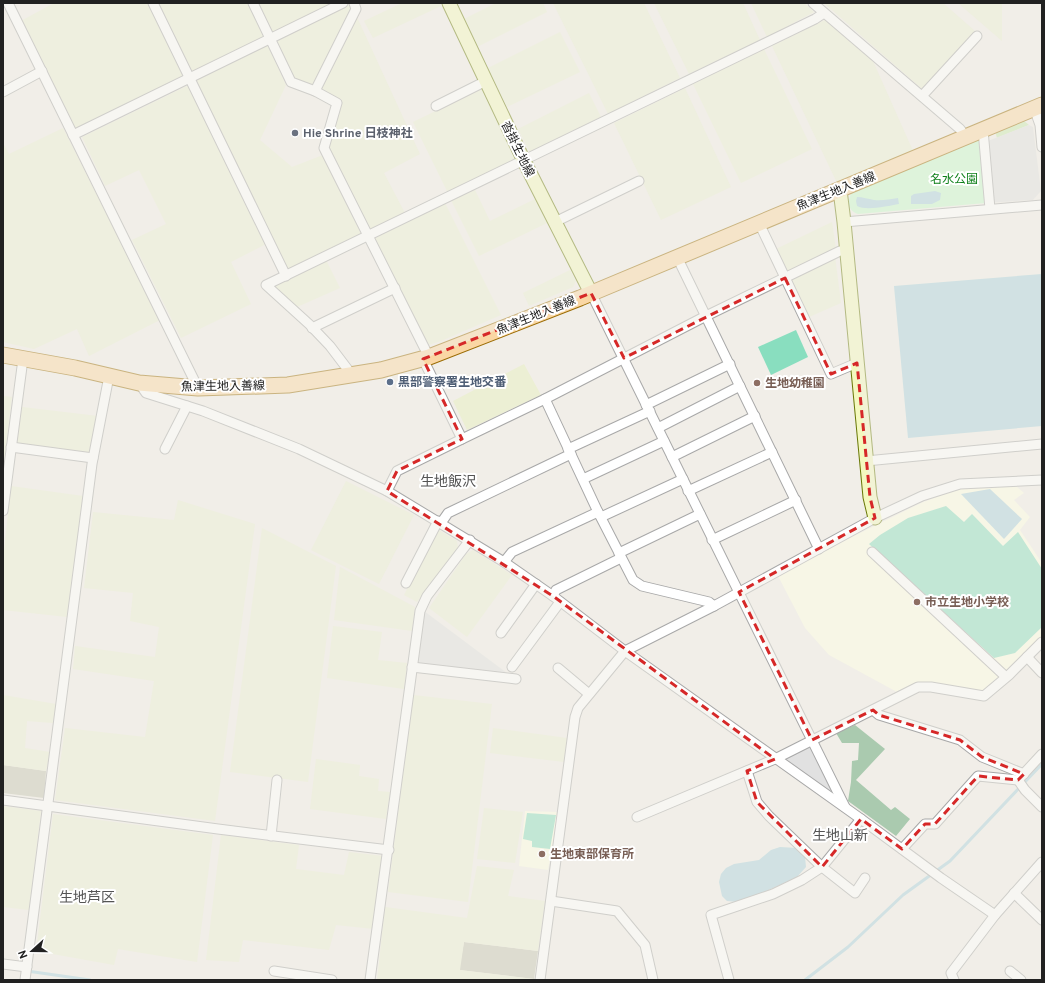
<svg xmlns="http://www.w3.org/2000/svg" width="1045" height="983" font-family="Overpass,'Noto Sans JP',sans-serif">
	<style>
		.education { fill: #fefee4 }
		.construction { fill: #c5c6b3 }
		.farmland { fill: #ecefd4 }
		.grass { fill: #cbe9b0 }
		.cemetery { fill: #aacaaf }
		.park { fill: #c8f9cd }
		.pitch { fill: #89debf }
		.parking { fill: #e1e1e1 }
		.water { fill: #aad1dd }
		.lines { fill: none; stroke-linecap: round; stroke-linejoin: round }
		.stream { stroke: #aad1dd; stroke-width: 3 }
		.street-casing { stroke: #a8a8a8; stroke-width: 11 }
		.secondary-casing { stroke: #6a7908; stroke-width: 15 }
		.primary-casing { stroke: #9b6c04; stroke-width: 17 }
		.street { stroke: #fff; stroke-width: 9 }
		.secondary { stroke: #f4f9bf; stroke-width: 13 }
		.primary { stroke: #fad7a4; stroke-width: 15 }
		.marked { fill: none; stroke: #d62828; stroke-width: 3; stroke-dasharray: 8 5; stroke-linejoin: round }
		.worship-dot { fill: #6b7280; stroke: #fff; stroke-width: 1.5 }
		.service-dot { fill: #5c6f8a; stroke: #fff; stroke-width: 1.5 }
		.education-dot { fill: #8d6e63; stroke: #fff; stroke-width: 1.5 }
		.labels { text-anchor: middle; stroke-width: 4; stroke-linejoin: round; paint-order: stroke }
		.worship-label { font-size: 12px; font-weight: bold; fill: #5b616d; stroke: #fff; text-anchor: start }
		.street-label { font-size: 12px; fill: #212121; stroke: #fff }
		.park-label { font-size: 12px; fill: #0f801a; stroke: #fff }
		.service-label { font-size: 12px; font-weight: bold; fill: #4e5e75; stroke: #fff; text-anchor: start }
		.education-label { font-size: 12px; font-weight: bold; fill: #785e54; stroke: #fff; text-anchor: start }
		.quarter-label { font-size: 14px; fill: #545454; stroke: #fff }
	</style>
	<rect width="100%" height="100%" fill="#f1eee8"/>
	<!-- education -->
	<g class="education">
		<path d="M1016,486L1024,493L1014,500L1030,517L1020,530L1042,563V636L983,692L934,687L897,692L829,655L805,628L778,576L858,534L921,503L957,489Z"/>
		<path d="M525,811L558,812L557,823L548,870L519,866Z"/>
	</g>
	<!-- construction -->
	<g class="construction">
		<path d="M3,765L46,771L44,798L3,793Z"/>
		<path d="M464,942L538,951L534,979L459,970Z"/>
	</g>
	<!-- farmland -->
	<g class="farmland">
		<path d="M54,3H150L185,76L76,129L21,21Z"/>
		<path d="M157,3H249L266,38L191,74Z"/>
		<path d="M258,3H336L273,34Z"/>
		<path d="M402,3H440L441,6L373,38L364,21Z"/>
		<path d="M496,3H543L547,12L477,47L464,19Z"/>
		<path d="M553,3H644L680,78L608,114Z"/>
		<path d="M654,3H743L760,40L689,74Z"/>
		<path d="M751,3H804L814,12L767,37Z"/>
		<path d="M824,3H943L975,31L922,89Z"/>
		<path d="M958,3H1002V41Z"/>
		<path d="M350,4L353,7L313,86L293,79L276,40Z"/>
		<path d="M356,15L420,154L384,173L406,215L369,233L328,147L342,100L320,89Z"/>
		<path d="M825,20L873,61L914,153L838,185L772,46Z"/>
		<path d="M560,32L580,72L507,107L488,68Z"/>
		<path d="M267,44L286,85L260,140L292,167L323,155L362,236L289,273L194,81Z"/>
		<path d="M764,49L812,149L741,183L693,84Z"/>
		<path d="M189,85L266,244L231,262L251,304L181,338L132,240L166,224L139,170L105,186L82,137Z"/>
		<path d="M483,88L518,160L448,193L413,122Z"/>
		<path d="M685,88L731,187L661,220L614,123Z"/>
		<path d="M589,93L601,117L530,152L518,129Z"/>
		<path d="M63,128L160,320L89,356L77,329L34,349L3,342V143L9,154Z"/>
		<path d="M475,190L490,221L537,198L549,222L479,256L451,200Z"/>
		<path d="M445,203L501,315L441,341L428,345L373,239Z"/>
		<path d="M832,222L836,249L787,273L776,249Z"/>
		<path d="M835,256L841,303L809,317L791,279Z"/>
		<path d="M326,260L340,288L297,307L273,286Z"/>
		<path d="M570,270L576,281L573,287L529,306L523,293Z"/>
		<path d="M524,364L541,395L467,430L453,401Z"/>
		<path d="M3,396L12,397L3,471Z"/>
		<path d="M22,407L98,416L89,453L16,444Z"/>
		<path d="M346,481L414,515L379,584L311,550Z"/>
		<path d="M11,486L83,496L67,617L3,610V559Z"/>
		<path d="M178,500L255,524L215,821L55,800L65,728L145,737L154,681L73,669L75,646L155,657L159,627L130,621L133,593L84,588L93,512L174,520Z"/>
		<path d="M262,528L336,566L308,782L230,772Z"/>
		<path d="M437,529L457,541L458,548L417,602L404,595Z"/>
		<path d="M473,550L512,575L467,637L429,608L466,554Z"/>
		<path d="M340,567L415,607L412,631L334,620Z"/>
		<path d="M333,626L382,632L378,660L407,663L404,689L327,678Z"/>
		<path d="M3,695L56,704L53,723L27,721L25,748L50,752L46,771L3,765Z"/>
		<path d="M413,695L492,704L468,902L388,892Z"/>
		<path d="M493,728L567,738L564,762L490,753Z"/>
		<path d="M316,759L360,765L359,776L379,779L378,791L390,792L386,819L310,809Z"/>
		<path d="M3,806L41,811L29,910L3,907Z"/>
		<path d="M484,808L523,812L515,863L477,859Z"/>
		<path d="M53,814L213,835L197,962L118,949L114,965L36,951Z"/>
		<path d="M221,835L299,845L296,869L344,875L349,852L383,856L374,929L336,925L329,950L243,940L239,962L206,960Z"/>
		<path d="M477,866L514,870L508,896L545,901L538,951L464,942L460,970L534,979V980H377L385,907L467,918Z"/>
	</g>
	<!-- grass -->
	<path class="grass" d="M1023,120L1029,125L997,138L995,131Z"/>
	<!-- cemetery -->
	<path class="cemetery" d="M855,725L885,749L856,780L891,810L895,807L910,819L896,836L848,801L851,782L852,761L858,760L859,743H842L836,733Z"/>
	<!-- park -->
	<path class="park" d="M979,137L986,203L858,214C846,210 848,200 852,191Z"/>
	<!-- pitch -->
	<g class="pitch">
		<path d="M796,330L808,357L771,375L758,347Z"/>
		<path d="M946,506L964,522L972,514L1003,546L1018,532L1042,569V627L1015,653L994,658L869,544L880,535L908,518Z"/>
		<path d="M527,813L556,815L550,849L532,847V841L523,839Z"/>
	</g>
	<!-- parking -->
	<g class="parking">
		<path d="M1029,125L1033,127L1041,191L1033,200L986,203L980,144Z"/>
		<path d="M424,611L511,676L417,663Z"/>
		<path d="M812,746L836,797L785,759Z"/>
	</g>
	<!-- water -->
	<g class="water">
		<path d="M935,191L941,193L940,200L932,204H911V196L914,194Z"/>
		<path d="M857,197C863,197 868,199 874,200C882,201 890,199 898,198L899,204C888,206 866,211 857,206L856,201Z"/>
		<path d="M1042,274V426L908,438L894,286Z"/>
		<path d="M990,489L1022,519L1004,539L961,494Z"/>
		<path d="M780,847L797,848L805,857L806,867L797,877L751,898L737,902L727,901L722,896L719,882L721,874L726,868L734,864L759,860L771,850Z"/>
	</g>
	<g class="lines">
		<!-- stream -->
		<g class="stream">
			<path d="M27,971L90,980"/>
			<path d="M805,980L848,947L903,895L950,861L1042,764"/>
		</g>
		<!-- street casing -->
		<g class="street-casing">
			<g id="street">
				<path d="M8,3L198,388"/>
				<path d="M153,3L286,276"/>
				<path d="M253,3L291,82L315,91L337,103L324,148L429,357"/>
				<path d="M813,3L960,129L966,137"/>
				<path d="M315,91L356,9L354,3"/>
				<path d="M3,92L42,71"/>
				<path d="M922,96L977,36"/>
				<path d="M436,106L486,81"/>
				<path d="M1034,108L1040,125L1042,147"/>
				<path d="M983,130L990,209"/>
				<path d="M73,135L343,3"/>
				<path d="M555,222L639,181"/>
				<path d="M844,222L1042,205"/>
				<path d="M759,223L831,374L857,363"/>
				<path d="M677,257L819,549"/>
				<path d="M591,293L845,807"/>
				<path d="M312,328L395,288"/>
				<path d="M423,359L462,439L545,399L598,512L633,580L642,586L709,602L714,606"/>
				<path d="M352,375L330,346L310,325L266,285L815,19L824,13"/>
				<path d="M139,383L146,393L203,411L299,449L387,491L504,562L553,596L625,651L861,819L941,878L995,915"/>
				<path d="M545,399L706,316L840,251L847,250"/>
				<path d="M646,405L730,364"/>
				<path d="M658,428L740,386"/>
				<path d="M11,447L93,458"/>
				<path d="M165,449L187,406"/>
				<path d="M568,449L650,411"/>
				<path d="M672,457L755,416"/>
				<path d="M866,461L1042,444"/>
				<path d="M583,479L664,441"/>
				<path d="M387,491L397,471L462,439"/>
				<path d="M688,491L772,452"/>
				<path d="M3,511L23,359"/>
				<path d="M601,517L683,479"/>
				<path d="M441,523L448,513L571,454"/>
				<path d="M712,540L796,500"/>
				<path d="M872,552L1006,677"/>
				<path d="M619,553L700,514"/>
				<path d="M504,562L512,552L598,512"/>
				<path d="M406,583L438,521"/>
				<path d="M553,596L556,590L621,558"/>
				<path d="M501,633L536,584"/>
				<path d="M1027,657L1042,673"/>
				<path d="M412,667L516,679"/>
				<path d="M512,667L560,602"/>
				<path d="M558,668L589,694"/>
				<path d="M873,710L879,715L960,740L982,757L1024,774"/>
				<path d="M747,771L757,802L769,816L822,867L855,893L865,878"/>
				<path d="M1018,780L1025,790L1042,807"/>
				<path d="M3,800L218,829L389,850"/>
				<path d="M637,817L775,759L918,687H931L984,696L1009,675L1042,642"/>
				<path d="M271,836L277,780"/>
				<path d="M902,849L925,824H935L978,776L1018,780L1042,754"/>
				<path d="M1014,893L1042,920"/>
				<path d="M551,901L617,911L645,945L653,980"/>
				<path d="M3,964L27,967"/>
				<path d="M274,971L332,980"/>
				<path d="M1010,971L1021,980"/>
				<path d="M25,980L92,464L109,376"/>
				<path d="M370,980L420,611L427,596L470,540"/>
				<path d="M540,980L575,717L578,708L625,651L714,606L875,518L922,496L960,484L1042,480"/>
				<path d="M729,980L711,915L773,894L802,880L822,867L861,819"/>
				<path d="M954,980L951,973L995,915L1042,862"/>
			</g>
		</g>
		<!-- secondary casing -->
		<g class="secondary-casing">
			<g id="secondary">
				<path d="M449,3L524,161L591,293"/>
				<path d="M840,190L844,222L870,497L875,518"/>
			</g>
		</g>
		<!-- primary casing -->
		<g class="primary-casing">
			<path id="primary" d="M3,355L75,368L139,383L198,388L288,385L381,370L429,357L580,298L1042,105"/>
		</g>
		<!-- street -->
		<use href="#street" class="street"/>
		<!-- secondary -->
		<use href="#secondary" class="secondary"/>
		<!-- primary -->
		<use href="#primary" class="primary"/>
	</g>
	<!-- marked area -->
	<path d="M0 0H1045V983H0ZM785,278L831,374L857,363L870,497L875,518L739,592L812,740L873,710L879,715L960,740L982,757L1024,774L1018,780L978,776L935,824H925L902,849L861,819L822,867L757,802L747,771L775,759L553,596L387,491L397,471L462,439L423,359L591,293L624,358Z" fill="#f1eee8" fill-opacity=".55" fill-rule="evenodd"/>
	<path class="marked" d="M785,278L831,374L857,363L870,497L875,518L739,592L812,740L873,710L879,715L960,740L982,757L1024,774L1018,780L978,776L935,824H925L902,849L861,819L822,867L757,802L747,771L775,759L553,596L387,491L397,471L462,439L423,359L591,293L624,358Z"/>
	<!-- markers -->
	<circle class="worship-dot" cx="295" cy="133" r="4"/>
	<circle class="service-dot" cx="390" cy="382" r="4"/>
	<g class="education-dot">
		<circle cx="757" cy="383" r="4"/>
		<circle cx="917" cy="602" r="4"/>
		<circle cx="542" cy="854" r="4"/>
	</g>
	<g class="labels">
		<!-- worship labels -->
		<g class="worship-label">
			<text x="303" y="137">Hie Shrine 日枝神社</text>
		</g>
		<!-- street labels -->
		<g class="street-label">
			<text transform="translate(518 149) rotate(64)" y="4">沓掛生地線</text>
			<text transform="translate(836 191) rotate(-22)" y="4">魚津生地入善線</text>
			<text transform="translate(536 315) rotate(-22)" y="4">魚津生地入善線</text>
			<text transform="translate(223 386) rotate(-1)" y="4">魚津生地入善線</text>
		</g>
		<!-- park labels -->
		<g class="park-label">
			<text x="954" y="183">名水公園</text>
		</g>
		<!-- service labels -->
		<g class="service-label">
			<text x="398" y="386">黒部警察署生地交番</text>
		</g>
		<!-- education labels -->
		<g class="education-label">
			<text x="765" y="387">生地幼稚園</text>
			<text x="925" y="606">市立生地小学校</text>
			<text x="550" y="858">生地東部保育所</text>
		</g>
		<!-- quarter labels -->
		<g class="quarter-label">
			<text x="448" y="486">生地飯沢</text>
			<text x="840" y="840">生地山新</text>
			<text x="87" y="902">生地芦区</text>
		</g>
	</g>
	<!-- border -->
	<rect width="1045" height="983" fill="none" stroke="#212121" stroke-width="8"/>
	<!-- north arrow -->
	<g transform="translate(32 951) rotate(249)" stroke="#ffffff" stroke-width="3" paint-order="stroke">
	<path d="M0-3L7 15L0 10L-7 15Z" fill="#212121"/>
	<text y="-6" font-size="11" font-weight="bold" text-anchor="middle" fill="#212121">N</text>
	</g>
</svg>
